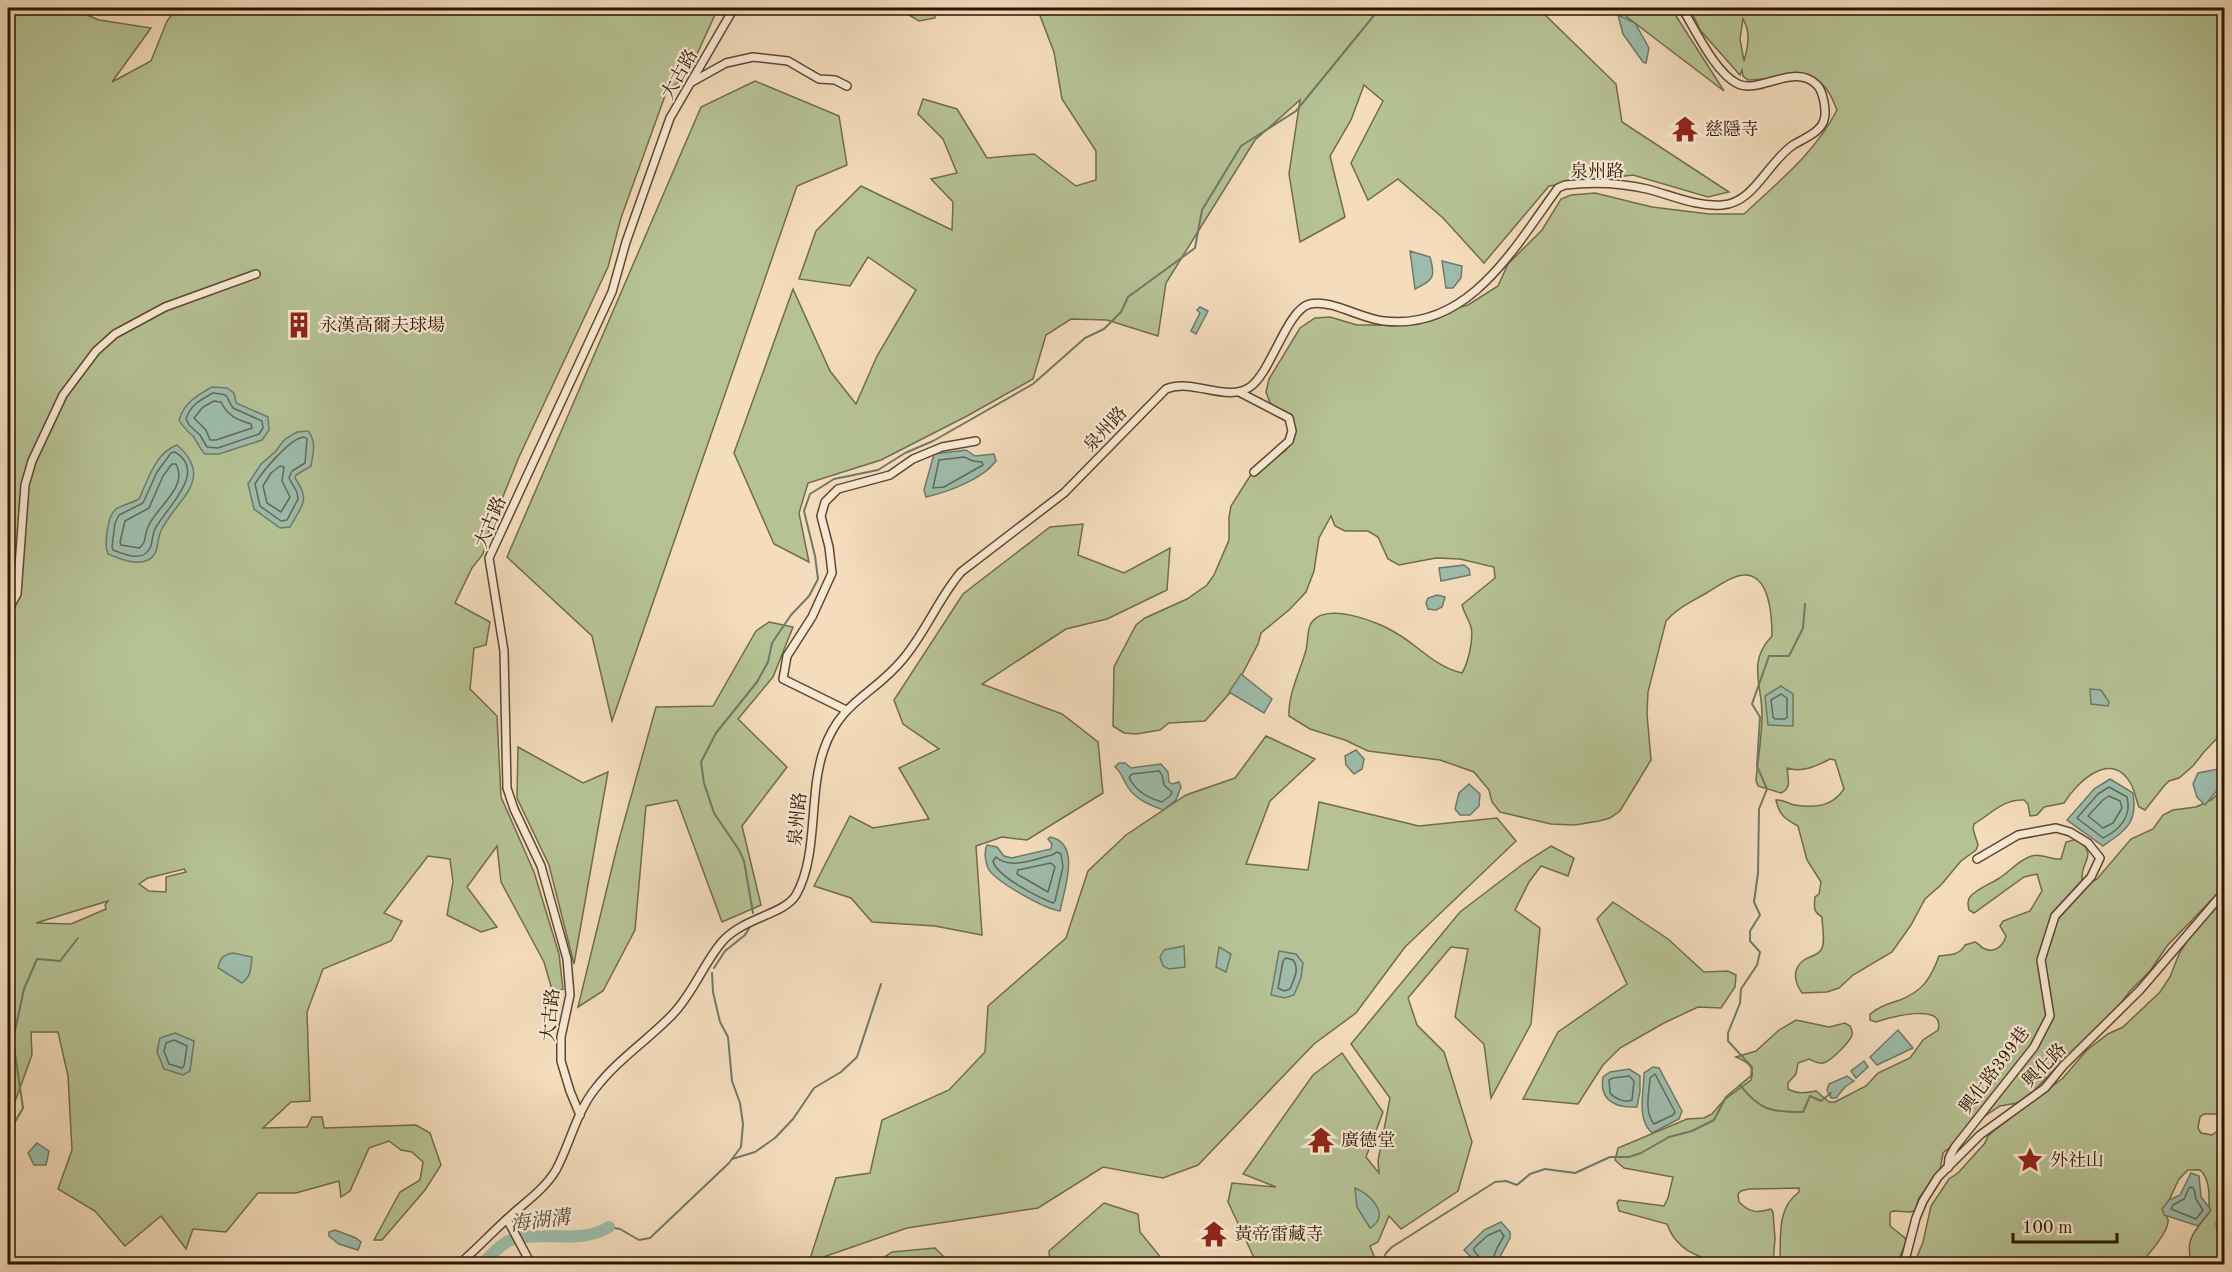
<svg xmlns="http://www.w3.org/2000/svg" width="2232" height="1272" font-family="'Old Standard TT','Noto Serif TC',serif">
	<style>
		.green { fill: #b6c295; stroke: #706c4a; stroke-width: 1.5; fill-rule: evenodd }
		.water { fill: #9dbcab; stroke: #6f7967; stroke-width: 1.5 }
		.lines { fill: none; stroke-linecap: round; stroke-linejoin: round }
		.shore { stroke: #646856; stroke-width: 1.5 }
		.stream { stroke: #6f7967; stroke-width: 2 }
		.river { stroke: #9dbcab; stroke-width: 12 }
		.minor-casing { stroke: #5d472f; stroke-width: 10 }
		.minor { stroke: #f8e8d3; stroke-width: 7 }
		.labels { text-anchor: middle; stroke-width: 4.5; stroke-linejoin: round; paint-order: stroke }
		.street-label { font-size: 18px; fill: #2b1500; stroke: #f8e8d3 }
		.poi-label { font-size: 18px; fill: #2b1500; stroke: #f8e8d3; text-anchor: start }
		.water-label { font-size: 20px; font-style: italic; fill: #534f3c; stroke: #f8e8d3 }
	</style>
	<rect width="100%" height="100%" fill="#f4dcbc"/>
	<filter id="stains"><feTurbulence type="fractalNoise" baseFrequency=".00333" numOctaves="4"/><feColorMatrix values="0 0 0 0 .2 0 0 0 0 .09 0 0 0 0 .02 0 0 0 .5 -.17"/></filter>
	<radialGradient id="worn" r=".72"><stop offset=".6" stop-color="#630" stop-opacity="0"/><stop offset="1" stop-color="#630" stop-opacity=".3"/></radialGradient>
	<!-- green -->
	<g class="green">
		<path d="M8,8H70L99,20L151,28L112,82L151,61L167,21L177,8H718L688,74L666,93L621,218L608,267L519,457L489,531L483,554L472,568L455,603L490,622L486,645L474,648L470,689L497,716L501,797L534,872L559,954L563,989L553,993L544,962L501,882L497,846L467,887L497,927L481,932L447,915L453,882L450,859L428,856L384,913L402,921L391,941L323,969L307,1012L310,1101L291,1102L263,1128L307,1127L312,1117H322L324,1128L416,1125L430,1133L441,1165L425,1190L382,1240H374L400,1192L420,1180L423,1162L412,1152L401,1150L389,1141L369,1148L350,1191L341,1197L339,1181L296,1193H258L226,1232L193,1229L186,1249L161,1216L125,1246L95,1211L58,1189L72,1150L68,1076L58,1032H31L32,1055L13,1107L8,1113ZM184,869L186,872L166,877V892L149,891L139,884L148,878ZM108,901L105,905L106,909L71,924L36,923Z"/>
		<path d="M897,8H934L935,18L919,21Z"/>
		<path d="M1037,8H1538L1616,84L1622,122L1729,192L1708,197L1633,175L1549,186L1484,263L1443,218L1398,179L1368,200L1351,163L1383,101L1364,85L1351,120L1330,156L1345,217L1300,242L1289,174L1300,100L1255,140L1166,283L1158,336L1107,320L1071,319L1046,335L1033,379L967,416L881,460L808,483L799,513L809,562L774,544L734,453L793,289L830,371L856,404L877,356L916,290L868,257L850,286L799,279L816,231L861,186L952,230L953,202L931,179L957,173L943,139L918,114L923,99L957,109L987,158L1034,154L1076,186L1096,180V151L1062,99L1054,52Z"/>
		<path d="M1617,8H1671L1724,91L1619,11Z"/>
		<path d="M1690,8H2224V731L2204,752L2193,766L2179,778L2169,781L2164,786L2145,810L2139,807C2136,800 2135,791 2131,784C2111,749 2077,782 2064,803L2044,807L2037,815L2030,816L2028,804L2024,800C2003,799 1991,814 1974,824L1973,829L1978,845L1976,850L1961,861L1941,885L1925,899L1911,925L1892,952L1853,975L1839,988L1827,992L1802,993C1794,981 1792,969 1804,960C1809,956 1817,956 1821,950C1826,943 1822,926 1822,917C1813,912 1814,907 1815,897L1819,894L1821,882L1807,860L1798,826C1785,819 1779,815 1776,800C1784,799 1788,804 1795,805C1815,808 1832,807 1844,789L1835,760L1830,759C1817,766 1802,773 1787,768C1788,779 1792,788 1781,793L1758,786L1756,780C1758,758 1762,737 1762,715C1762,684 1747,662 1772,636C1772,616 1770,568 1738,576C1727,579 1717,587 1708,592C1693,601 1677,608 1666,621L1648,692L1647,714L1651,760L1620,811L1610,818L1599,821L1575,825L1551,824L1500,812L1492,802L1489,790L1474,772L1440,760L1368,751L1345,740L1310,729L1289,716C1288,694 1300,672 1306,650C1308,642 1307,630 1311,623C1326,601 1379,622 1396,633C1419,646 1435,667 1462,673C1468,663 1474,639 1471,627C1469,620 1464,613 1462,605L1495,578L1494,567L1460,559L1436,558L1399,565L1388,559L1378,537L1368,531H1345L1335,526L1331,516L1319,538L1314,571L1306,592L1289,610L1261,633L1258,644L1236,686L1205,721L1169,723L1160,730L1136,734L1124,733L1113,726L1114,667L1136,625L1145,618L1187,599L1207,585L1214,575L1229,540V517L1231,506L1250,476L1286,450L1293,427L1288,417L1270,403L1266,392L1269,379L1300,328L1315,318L1330,317L1357,325H1391L1468,305L1498,286L1508,264L1542,230L1561,199L1571,195L1595,193L1652,207L1709,214H1744C1778,182 1815,153 1837,110C1833,100 1827,84 1815,80C1798,75 1766,79 1748,80L1743,76L1742,70L1740,75L1700,30ZM1743,19C1751,32 1748,47 1744,61L1740,39Z"/>
		<path d="M755,81L839,116L847,165L797,186L612,721L592,636L507,557L701,107Z"/>
		<path d="M1083,524L1078,555L1124,573L1170,548L1167,590L1107,619L1066,629L982,684L1062,714L1098,742L1103,793L1027,840L1002,837L976,846L982,935L935,926L872,922L851,898L814,886L850,816L873,828L929,819L899,768L939,749L903,724L894,700L963,594L1050,527Z"/>
		<path d="M769,622L793,627L773,677L738,719L787,767L742,826L761,905L722,922L677,800L646,806L635,930L603,991L578,1007L617,847L656,707L713,706L756,631Z"/>
		<path d="M1266,736L1315,759L1270,801L1246,864L1308,870L1319,802L1419,826L1497,818L1516,841L1405,947L1356,1013L1314,1044L1198,1165L1163,1178L1103,1167L1038,1208L907,1228L809,1262L836,1178L870,1173L882,1120L949,1090L985,1052L988,1006L1066,938L1088,871L1126,835L1186,795L1235,778Z"/>
		<path d="M518,747L583,783L608,772L574,964L549,865L517,798Z"/>
		<path d="M2224,788V887L2167,946L2150,971L2130,991L2109,1019L2057,1067L2023,1102L2000,1106L1982,1118L1957,1142L1943,1153L1940,1170L1919,1198L1915,1210L1911,1212L1893,1211L1890,1213V1226L1905,1238L1906,1242L1897,1264H1780C1781,1239 1776,1208 1799,1192V1188L1749,1189L1741,1191L1738,1194L1739,1202C1750,1213 1757,1213 1771,1209L1773,1212L1775,1238L1773,1264C1736,1264 1682,1267 1667,1224L1619,1211L1617,1203L1619,1200L1664,1206L1668,1198L1673,1177L1624,1168L1615,1160L1618,1148L1687,1119L1704,1118L1712,1114L1724,1100L1751,1080C1756,1066 1747,1062 1736,1057L1756,1051L1779,1030L1796,1020L1829,1027L1845,1023L1850,1026C1852,1030 1853,1031 1852,1035C1850,1042 1830,1062 1823,1063C1818,1064 1813,1061 1809,1059L1798,1063L1796,1074L1788,1083V1089C1797,1094 1806,1093 1816,1091L1829,1102H1835L1866,1086L1878,1073L1910,1058L1923,1040L1938,1030C1946,1001 1888,1018 1876,1022L1870,1020V1014C1880,1006 1888,1004 1900,1000C1923,991 1931,978 1939,956C1949,955 1960,955 1965,945L1975,942C1978,943 1980,946 1983,948C1993,954 2003,947 2006,936L2000,926L2003,921L2030,911L2042,891L2037,874L2024,877L1974,913L1969,910C1968,905 1967,901 1970,897C1976,889 1990,884 1998,879C2008,873 2018,861 2029,857C2040,852 2050,860 2061,859L2066,842L2077,839C2099,856 2081,859 2082,879L2092,882L2097,879L2131,839L2153,829L2163,815L2173,810L2196,807L2211,800Z"/>
		<path d="M1551,846L1574,858L1568,876L1541,866L1529,882L1515,910L1540,928L1531,1024L1491,1098L1484,1044L1455,1017L1468,949L1451,947L1408,998L1417,1025L1444,1052L1472,1142L1458,1191L1401,1229L1389,1216L1378,1242L1370,1246L1376,1261L1375,1264H1257L1228,1202L1232,1183L1276,1187L1243,1174L1313,1075L1342,1053L1383,1112L1366,1157L1379,1173L1378,1161L1390,1098L1351,1044L1460,912L1523,864Z"/>
		<path d="M2224,898V1114H2204L2200,1117L2198,1128L2201,1133L2212,1135L2224,1126V1215L2216,1223L2220,1249L2224,1255V1264H2192C2184,1240 2194,1232 2209,1213C2209,1200 2211,1179 2200,1170H2188L2179,1179L2164,1211C2165,1214 2167,1216 2168,1220C2170,1231 2147,1256 2140,1264H1914L1923,1242L1931,1206L1949,1179L1958,1173L1985,1143L1988,1136L1995,1130L2063,1078L2087,1050L2108,1034L2123,1027L2160,992L2170,977L2179,954L2192,933Z"/>
		<path d="M1613,902L1668,939L1704,972L1728,971L1736,975L1735,987L1721,1008L1698,1007L1664,1023L1620,1048L1603,1065L1578,1104L1523,1099L1558,1032L1627,984L1597,919Z"/>
		<path d="M1104,1203L1138,1214L1140,1232L1166,1264H1050L1049,1251Z"/>
		<path d="M935,1248L951,1264H874L892,1252Z"/>
	</g>
	<!-- water -->
	<g class="water">
		<path d="M1618,15L1635,23L1649,48L1646,63L1643,62L1623,34Z"/>
		<path d="M1410,251L1430,257C1436,278 1433,280 1415,289Z"/>
		<path d="M1442,261L1462,266L1461,278L1453,288H1446Z"/>
		<path d="M1200,307L1208,311L1196,334L1191,331L1200,313L1197,310Z"/>
		<path d="M212,387L227,388L234,393L236,403L268,417L269,430L262,440L219,454H205C199,448 197,441 193,436C187,431 183,427 179,420C184,403 196,396 212,387Z"/>
		<path d="M308,431C317,442 313,453 311,466L296,475L295,478C311,501 302,505 290,527L280,528L254,509L248,484L261,464L275,452L285,439L297,432Z"/>
		<path d="M177,445C217,480 174,501 161,531C156,541 160,554 148,560C136,566 120,559 108,554C104,545 107,516 116,509C122,505 132,503 139,499C148,480 155,453 177,445Z"/>
		<path d="M966,450L975,456L994,454L996,461C983,479 948,492 926,497L924,490L934,454Z"/>
		<path d="M1464,565L1469,569L1470,575L1441,581L1439,568Z"/>
		<path d="M1437,595L1445,597L1442,607L1436,610L1428,609L1426,603L1428,598Z"/>
		<path d="M1241,674L1272,699L1264,713L1229,692Z"/>
		<path d="M1781,686L1793,694V726L1768,725L1765,696Z"/>
		<path d="M2090,689L2101,690L2109,702L2108,706L2091,704Z"/>
		<path d="M1356,750L1364,759L1362,769L1354,774L1346,765L1345,756Z"/>
		<path d="M1119,763H1125L1131,768L1161,764L1168,772L1169,782L1172,784L1179,782L1181,787L1176,800L1163,810C1148,804 1134,799 1126,784C1122,777 1121,772 1115,767Z"/>
		<path d="M2218,769L2224,782L2205,805L2197,797L2193,784L2198,773Z"/>
		<path d="M2110,779L2133,793C2138,823 2126,830 2103,846L2067,820L2094,789Z"/>
		<path d="M1469,784L1480,794L1479,806L1470,815H1460L1455,809L1459,793Z"/>
		<path d="M1050,837C1082,843 1064,890 1060,911C1045,909 994,881 988,868C985,861 984,851 987,845L997,847L1004,856L1012,858L1051,849L1052,844L1048,839Z"/>
		<path d="M1184,946L1185,967L1169,969L1163,966L1160,957L1164,950Z"/>
		<path d="M1219,947L1231,954L1226,972L1216,967Z"/>
		<path d="M1279,951L1296,954L1303,963L1301,978L1294,995L1285,998L1271,995Z"/>
		<path d="M233,953L252,957C251,967 251,977 242,983L218,968C220,958 223,955 233,953Z"/>
		<path d="M1898,1030L1913,1048L1877,1065L1870,1057Z"/>
		<path d="M175,1033L194,1041L190,1071L183,1075L164,1069L157,1052L160,1038Z"/>
		<path d="M1864,1061L1868,1067L1856,1078L1851,1071Z"/>
		<path d="M1653,1067L1659,1068L1682,1111L1679,1119L1652,1133C1636,1118 1644,1093 1644,1073Z"/>
		<path d="M1629,1069L1640,1076V1091L1637,1107C1616,1108 1599,1101 1603,1077L1610,1072Z"/>
		<path d="M1847,1076L1854,1081L1845,1087L1836,1098H1831L1827,1090L1829,1084Z"/>
		<path d="M37,1143L49,1151L46,1165H34L28,1153Z"/>
		<path d="M2191,1173L2199,1176L2201,1197L2211,1210L2198,1226L2164,1215L2162,1209L2169,1200L2180,1195Z"/>
		<path d="M1355,1188C1370,1194 1392,1215 1370,1228L1357,1207Z"/>
		<path d="M1501,1222L1510,1232V1238L1496,1264H1478L1464,1250L1484,1230Z"/>
		<path d="M335,1230L356,1238L361,1242L358,1250L339,1244L329,1236V1232Z"/>
	</g>
	<g class="lines">
		<!-- shore -->
		<g class="shore">
			<path d="M213,393C233,395 224,396 233,408L262,421L263,428L259,434L218,448L207,447L200,435L189,425L186,419C190,405 202,399 213,393Z"/>
			<path d="M214,401L221,402C227,415 237,420 251,424L252,428L216,440H210L206,430L194,418L203,407Z"/>
			<path d="M304,437L307,439L305,463L292,471L289,478L297,492L298,499L287,520L281,521L260,506L255,484C262,472 290,438 304,437Z"/>
			<path d="M175,452C209,472 165,509 155,529C151,537 154,548 145,554C136,560 121,553 113,550L112,547L115,523L119,515L143,503L157,472L171,453Z"/>
			<path d="M964,457L973,461L982,462L983,465L944,487L933,488L939,460Z"/>
			<path d="M172,464H176C189,487 156,507 148,527C144,535 147,543 139,548L121,545L120,542L125,521L149,508L163,476Z"/>
			<path d="M280,466L284,467L282,481L290,497L281,512L267,503L263,486L271,473Z"/>
			<path d="M1781,694L1787,698V717L1785,719H1775L1773,717L1771,700Z"/>
			<path d="M1159,771L1162,775L1164,785L1172,792L1170,796L1162,802C1148,798 1135,791 1129,777L1132,774Z"/>
			<path d="M2109,787L2127,797C2132,816 2120,830 2103,838L2077,818L2098,794Z"/>
			<path d="M2109,796L2120,801L2122,808L2113,823L2103,828L2088,816L2103,800Z"/>
			<path d="M1057,852L1061,854L1063,867L1055,901L1053,903C1038,897 996,876 993,861L996,857C1010,870 1035,859 1052,855Z"/>
			<path d="M1051,863L1055,867L1048,892L1017,874L1018,870Z"/>
			<path d="M1286,958L1293,960C1300,969 1294,979 1290,989L1284,991L1278,988L1283,961Z"/>
			<path d="M174,1040L187,1046L184,1066L182,1068L169,1064L164,1051L166,1043Z"/>
			<path d="M1655,1074L1675,1112L1673,1115L1654,1124C1644,1111 1649,1094 1650,1078Z"/>
			<path d="M1629,1076L1634,1081L1632,1100C1625,1103 1615,1099 1610,1093L1609,1080L1613,1078Z"/>
			<path d="M2192,1187L2194,1189L2196,1199L2203,1210L2196,1219L2171,1209L2173,1205L2184,1199L2189,1188Z"/>
			<path d="M1482,1264L1481,1259L1474,1251V1248L1487,1236L1500,1230L1504,1236L1497,1248L1491,1264"/>
		</g>
		<!-- stream -->
		<g class="stream">
			<path d="M753,913L744,861L739,850L714,813L704,783L701,762L716,733L757,682L768,662L772,643L791,615L809,596L818,579L815,556L804,511L810,494L834,479L878,470L905,453L933,441L1033,384L1085,338L1104,329L1121,312L1128,297L1195,248L1202,210L1241,146L1296,111L1380,8"/>
			<path d="M714,968L725,951L745,935L751,925"/>
			<path d="M1740,1085C1760,1111 1772,1112 1803,1112L1810,1096L1821,1101L1831,1093"/>
			<path d="M8,1134L23,1108L13,1040L24,989L37,959L60,961L78,938"/>
			<path d="M732,1159L755,1152L775,1138L793,1119L814,1088L841,1072L857,1057L881,984"/>
			<path d="M609,1227L620,1229L639,1240L650,1238L729,1163L741,1147L743,1124L740,1103L732,1081L728,1037L720,1022L713,992L712,973"/>
			<path d="M1382,1264L1386,1253L1392,1247L1495,1182L1506,1181L1517,1185L1530,1174L1545,1169L1575,1173L1610,1157H1629L1641,1153L1669,1137L1692,1131L1714,1120L1726,1097L1751,1076L1752,1067L1728,1041V1033L1740,1003L1741,989L1757,965L1760,952L1750,941V931L1760,915L1754,902L1758,873L1759,809L1767,789L1757,766L1760,717L1752,704L1769,656H1789L1803,628L1805,604"/>
		</g>
		<!-- river -->
		<path class="river" d="M482,1264C490,1257 501,1243 511,1240C542,1230 580,1245 609,1227"/>
		<!-- minor casing -->
		<g class="minor-casing">
			<g id="minor">
				<path d="M692,82L726,63L753,57L788,61L819,79L835,80L847,86"/>
				<path d="M1239,392L1289,418L1292,431L1289,441L1254,472"/>
				<path d="M8,610L17,594L25,485L32,461L63,395L96,351L115,334L165,307L256,274"/>
				<path d="M846,710L783,679L787,656L812,617L832,573L829,547L821,516L825,502L838,489L890,475L913,459L942,447L976,441"/>
				<path d="M580,1115L570,1091L561,1061V1037L570,995L567,959L541,866L514,809L507,788L504,651L489,558L612,292L626,242L670,118L734,8"/>
				<path d="M1948,1168L1949,1158L1955,1147L2034,1047L2050,1016L2041,960L2055,916L2091,877L2100,858L2088,843L2070,832L2056,828L2018,835L1977,859"/>
				<path d="M507,1219L531,1264"/>
				<path d="M459,1264C476,1250 491,1233 508,1218C524,1203 544,1190 556,1170C570,1144 576,1113 595,1089C617,1060 648,1040 673,1014C693,993 703,965 721,943C741,918 784,915 796,895C819,855 808,794 824,749C841,700 874,695 903,659C926,632 938,599 961,572L1064,493L1166,389C1193,378 1227,403 1250,387C1271,373 1287,309 1310,304C1331,299 1361,319 1384,321C1469,331 1514,248 1558,188L1565,185C1591,182 1621,183 1647,189C1671,195 1696,207 1722,205C1754,203 1767,163 1793,145C1803,139 1821,132 1824,120C1827,111 1823,91 1817,85C1795,62 1760,94 1738,84C1715,73 1695,29 1682,8"/>
				<path d="M1904,1264L1916,1218L1923,1201L1938,1177L1980,1135L2045,1088L2063,1066L2140,990L2224,892"/>
			</g>
		</g>
		<!-- minor -->
		<use href="#minor" class="minor"/>
	</g>
	<!-- icons -->
	<defs>
		<g id="temple-bare" transform="scale(2.07)"><path d="M0-6L5-2H3V0L6.5 2.5H4V6H1.5V3h-3V6H-4V2.5H-6.5L-3 0V-2H-5Z" fill="#8f2418" stroke="#f8e8d3" stroke-width="2.5" paint-order="stroke"/></g>
		<g id="building-bare" transform="scale(2.07)"><path d="M-4-6H4V6H1V3H-1V6H-4ZM-2.5-4.3h1.7v1.8h-1.7ZM.8-4.3h1.7v1.8H.8ZM-2.5-1h1.7V.8h-1.7ZM.8-1h1.7V.8H.8Z" fill="#8f2418" stroke="#f8e8d3" stroke-width="2.5" paint-order="stroke"/></g>
		<g id="sight-bare" transform="scale(2.07)"><path d="M0-6L1.8-2.2L6-1.7L2.9 1.2L3.7 5.4L0 3.3L-3.7 5.4L-2.9 1.2L-6-1.7L-1.8-2.2Z" fill="#8f2418" stroke="#f8e8d3" stroke-width="2.5" paint-order="stroke"/></g>
	</defs>
	<g fill-rule="evenodd">
		<use href="#temple-bare" x="1685" y="129"/>
		<use href="#building-bare" x="299" y="325"/>
		<use href="#temple-bare" x="1321" y="1140"/>
		<use href="#sight-bare" x="2030" y="1160"/>
		<use href="#temple-bare" x="1214" y="1234"/>
	</g>
	<g class="labels">
		<!-- street labels -->
		<g class="street-label">
			<text transform="translate(679 74) rotate(-60)" y="6">大古路</text>
			<text x="1597" y="177">泉州路</text>
			<text transform="translate(1105 429) rotate(-47)" y="6">泉州路</text>
			<text transform="translate(490 522) rotate(-67)" y="6">大古路</text>
			<text transform="translate(797 819) rotate(-84)" y="6">泉州路</text>
			<text transform="translate(550 1015) rotate(-84)" y="6">大古路</text>
			<text transform="translate(2044 1065) rotate(-45)" y="6">興化路</text>
			<text transform="translate(1994 1070) rotate(-53)" y="6">興化路399巷</text>
		</g>
		<!-- poi labels -->
		<g class="poi-label">
			<text x="1705" y="135">慈隱寺</text>
			<text x="319" y="331">永漢高爾夫球場</text>
			<text x="1341" y="1146">廣德堂</text>
			<text x="2050" y="1166">外社山</text>
			<text x="1234" y="1240">黃帝雷藏寺</text>
		</g>
		<!-- water labels -->
		<g class="water-label">
			<text transform="translate(540 1220) rotate(-7)" y="7">海湖溝</text>
		</g>
	</g>
	<!-- margin -->
	<rect width="2232" height="1272" fill="none" stroke="#f4dcbc" stroke-width="30"/>
	<rect x="9" y="9" width="2214" height="1254" fill="none" stroke="#2b1500" stroke-width="3"/>
	<rect x="15" y="15" width="2202" height="1242" fill="none" stroke="#2b1500" stroke-width="1.5"/>
	<!-- scale -->
	<path d="M2013 1233v9h104v-9" fill="none" stroke="#2b1500" stroke-width="3"/>
	<text x="2022" y="1233" font-size="18" fill="#2b1500" stroke="#f8e8d3" stroke-width="4.5" paint-order="stroke">100 m</text>
	<rect width="100%" height="100%" filter="url(#stains)"/>
	<rect width="100%" height="100%" fill="url(#worn)"/>
</svg>
